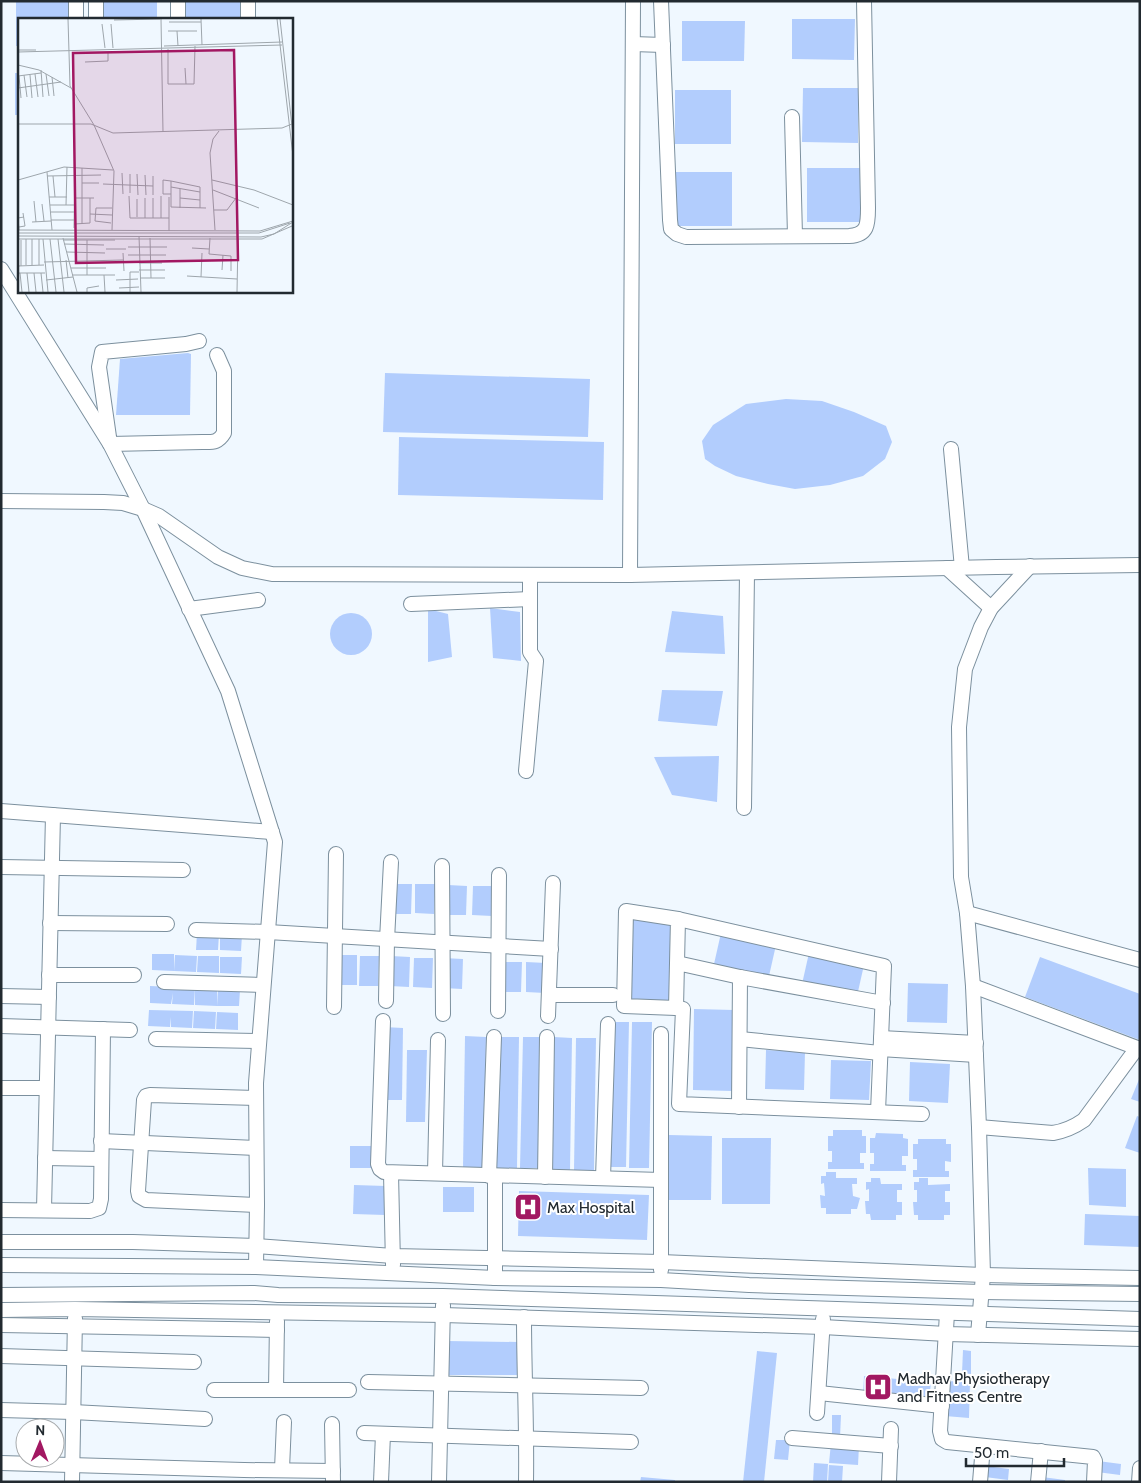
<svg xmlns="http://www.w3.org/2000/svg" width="1141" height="1483" font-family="Cabin,sans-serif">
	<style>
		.building { fill: #b2cdfd }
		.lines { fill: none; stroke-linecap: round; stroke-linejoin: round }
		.minor-casing { stroke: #7c909e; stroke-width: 16 }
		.minor { stroke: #fff; stroke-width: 14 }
		.labels { text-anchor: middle; stroke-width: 4; stroke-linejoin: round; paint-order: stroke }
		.poi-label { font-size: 16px; fill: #222a30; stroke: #fff; text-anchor: start }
		.inset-road { fill: none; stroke: #9ea6ac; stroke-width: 1 }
		.view { fill: #a21862; fill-opacity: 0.15; stroke: #a21862; stroke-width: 2.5 }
		.inset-edge { fill: none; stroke: #222a30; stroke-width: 2.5 }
	</style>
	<rect width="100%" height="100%" fill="#f0f8ff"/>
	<!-- building -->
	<g class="building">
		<path d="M16,1H73V19H19V46H16Z"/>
		<rect x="100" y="1" width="57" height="18"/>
		<rect x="185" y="1" width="57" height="18"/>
		<path d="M792,19H855L854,60L792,59Z"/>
		<path d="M682,21H745L744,61H682Z"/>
		<rect x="15" y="73" width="4" height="42"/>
		<path d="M803,88H858V143L802,142Z"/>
		<rect x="675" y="90" width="56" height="54"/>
		<rect x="807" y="168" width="55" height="54"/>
		<rect x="676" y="172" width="56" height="54"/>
		<path d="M188,353L191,354L190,415H116L120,359Z"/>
		<path d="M385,373L590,379L588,437L383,432Z"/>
		<path d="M786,399L822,401L854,412L886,426L892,442L885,459L863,476L830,485L795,489L768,484L736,476L715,466L705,459L702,441L713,425L746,404Z"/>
		<path d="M399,437L604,442L603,500L398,495Z"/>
		<path d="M490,608L520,612L521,661L493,658Z"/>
		<path d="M428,609L448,614L452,657L428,662Z"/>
		<path d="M672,611L723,616L725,654L665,652Z"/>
		<circle cx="351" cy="634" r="21"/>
		<path d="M662,690L723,691L717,726L658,721Z"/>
		<path d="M719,756L717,802L672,795L654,757Z"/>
		<path d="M393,884H412L411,914H392Z"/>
		<path d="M415,884H435L434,914L415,913Z"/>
		<path d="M448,885L467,886L466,915H447Z"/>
		<path d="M473,886H492V916L472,915Z"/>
		<path d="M631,920L671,921L669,1002L629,1001Z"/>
		<path d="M197,933L219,934L218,950H196Z"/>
		<path d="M721,933L776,945L769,976L714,964Z"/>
		<path d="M220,934L242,935L241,951L220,950Z"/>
		<path d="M809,953L864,965L857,996L802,984Z"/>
		<path d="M152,954H174V971L152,970Z"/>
		<path d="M175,955L197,956L196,972L174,971Z"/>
		<path d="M338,955H357V985H337Z"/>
		<path d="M198,956H219V973L197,972Z"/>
		<path d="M360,956H379L378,986H359Z"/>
		<path d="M391,956L410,957L409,987L390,986Z"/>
		<path d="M220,957H242L241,974L220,973Z"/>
		<path d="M1040,957L1140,994V1040L1025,997Z"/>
		<path d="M414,958H433L432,988L413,987Z"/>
		<path d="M443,958L463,959L462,989L443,988Z"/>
		<path d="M502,962H522L521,992H502Z"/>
		<path d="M526,962L546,963L545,993L526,992Z"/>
		<path d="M908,983L948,984L947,1023L907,1022Z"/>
		<path d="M150,986L195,988L194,1005L172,1004L173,993L171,1004L150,1003Z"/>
		<path d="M195,988L217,989V1006L195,1005Z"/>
		<path d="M218,989L240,990L239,1006H217Z"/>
		<path d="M694,1009L734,1010L732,1091L693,1090Z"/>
		<path d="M149,1010L193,1011L192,1028L171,1027V1017L170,1027L148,1026Z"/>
		<path d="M194,1011L216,1012L215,1029L193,1028Z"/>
		<path d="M217,1012L238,1013V1030L216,1029Z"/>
		<path d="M609,1022H629L626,1167H606Z"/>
		<path d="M632,1022H652L649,1168H629Z"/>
		<path d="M384,1027L403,1028L402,1100H382Z"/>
		<path d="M465,1036L486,1037L484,1168H463Z"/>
		<path d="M498,1037H519L517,1168H495Z"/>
		<path d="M523,1037H544L542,1168H520Z"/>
		<path d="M554,1037L572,1038L570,1170H551Z"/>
		<path d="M576,1038H596L594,1170H574Z"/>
		<path d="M407,1050H427L425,1122H406Z"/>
		<path d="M766,1050L805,1052L804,1090L765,1089Z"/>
		<path d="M831,1060L871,1061L869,1100L830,1099Z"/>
		<path d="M910,1062L950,1064L948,1103L909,1101Z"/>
		<path d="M1140,1077V1102L1131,1099Z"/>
		<path d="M1137,1116L1140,1117V1153L1125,1148Z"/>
		<path d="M833,1130H862V1136H866V1153H860V1163H864V1169H828V1162H832V1151H828V1136H833Z"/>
		<path d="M876,1133L903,1134V1138L908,1139V1156H902V1165H906V1171H870V1164H874V1153H870V1138H875Z"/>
		<path d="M669,1135L712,1136L711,1200H668Z"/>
		<path d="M722,1138H771L770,1204H722Z"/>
		<path d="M918,1139H946V1144H951V1162L945,1161V1171H949V1177H913V1170H917V1159H913V1144H918Z"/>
		<path d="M350,1146H372L373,1168H350Z"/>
		<path d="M1088,1168L1126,1169V1207L1089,1205Z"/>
		<path d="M826,1172H836V1178H857V1184H852L853,1196L860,1198L857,1209H851V1214H826V1208H821L820,1195L825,1196L824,1183L821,1184V1176H826Z"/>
		<path d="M871,1178H880L881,1184H902V1190H897V1202H902V1215H896V1220H871L870,1214H866L865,1201H869V1189L866,1190V1182H871Z"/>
		<path d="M919,1178H928V1185L950,1184V1191H945V1202H950V1215H944V1220H918V1215H914L913,1202H917V1190H914V1182H919Z"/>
		<path d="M354,1185L386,1186L385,1215L353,1214Z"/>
		<rect x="443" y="1187" width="31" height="25"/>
		<path d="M519,1191L649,1195L647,1240L518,1236Z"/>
		<path d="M1085,1214L1140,1216V1247L1084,1245Z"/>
		<path d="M447,1341L517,1342V1375H447Z"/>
		<path d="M963,1350L971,1351V1374L962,1373Z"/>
		<path d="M757,1351L777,1353L764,1482H743Z"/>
		<path d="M864,1376L931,1382L929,1402L863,1396Z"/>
		<path d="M946,1381L970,1382L969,1418L945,1416Z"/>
		<path d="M832,1415H841L840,1438H832Z"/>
		<path d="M776,1440H790L788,1460L774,1459Z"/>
		<path d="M831,1443L859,1446L858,1465L829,1463Z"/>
		<path d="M1098,1461L1121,1464L1120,1475L1097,1472Z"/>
		<path d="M814,1463L828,1464L827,1482H813Z"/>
		<path d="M829,1465L843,1466L842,1482H828Z"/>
		<path d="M986,1466L1009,1469L1008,1480L985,1477Z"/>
		<path d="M641,1477L675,1480V1482H640Z"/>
		<path d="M1042,1477L1065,1480V1482H1041Z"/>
	</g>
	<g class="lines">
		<!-- minor casing -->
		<g class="minor-casing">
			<g id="minor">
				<path d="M76,1V19"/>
				<path d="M96,1V19"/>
				<path d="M178,1V19"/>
				<path d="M248,1V19"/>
				<path d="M661,1L670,220L671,229L677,234L686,237L849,236C868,235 868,224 868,208L864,1"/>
				<path d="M633,44L663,45"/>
				<path d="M792,117L795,236"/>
				<path d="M1,269L110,444L143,509L228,691L275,842L256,1083L257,1205L256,1267"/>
				<path d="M199,341L186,344L102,352L99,367L110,444L202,442C213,442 218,443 224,433V371L217,355"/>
				<path d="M951,449L962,568"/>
				<path d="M1,501L104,502L123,503L143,509L159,516L218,557L242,568L272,574L630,575L996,567L1140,565"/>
				<path d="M947,568L991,608"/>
				<path d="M630,575L633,1"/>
				<path d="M411,604L530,599"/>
				<path d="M189,609L258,600"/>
				<path d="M526,771L536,661L530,652V575"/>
				<path d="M744,808L747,573"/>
				<path d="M1,811L272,832"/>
				<path d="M442,866L443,1014"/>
				<path d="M1,867L183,870"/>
				<path d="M967,913L1140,960"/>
				<path d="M678,919L884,966L878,1112"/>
				<path d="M50,923L167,924"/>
				<path d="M196,930L268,932L551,949"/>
				<path d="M677,963L676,1008L624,1006L626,911L678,919L677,963L740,977L883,1003"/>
				<path d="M49,975H134"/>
				<path d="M164,982L263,985"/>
				<path d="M973,986L1140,1049"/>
				<path d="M549,995H613"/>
				<path d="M1,996L49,997"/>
				<path d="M386,1001L387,940L391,862"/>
				<path d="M334,1007L336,854"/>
				<path d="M676,1008L683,1009L679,1104L922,1114"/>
				<path d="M498,1011L499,875"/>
				<path d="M548,1016L553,883"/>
				<path d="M383,1021L378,1164L380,1169L384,1172L661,1180"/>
				<path d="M1,1026L130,1030"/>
				<path d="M881,1038L976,1043"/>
				<path d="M156,1039L259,1041"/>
				<path d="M740,1039L880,1053"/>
				<path d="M880,1049L976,1055"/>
				<path d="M1,1088H46"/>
				<path d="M256,1098L150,1095L146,1096L144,1100L138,1191L139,1196L146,1200L257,1205"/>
				<path d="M739,1107L740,977"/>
				<path d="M979,1127L1053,1133C1065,1131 1074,1127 1084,1120L1137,1048"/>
				<path d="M101,1141L256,1148"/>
				<path d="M45,1158L101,1159"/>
				<path d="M391,1173L393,1265"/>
				<path d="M435,1173L438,1040"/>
				<path d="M489,1176L494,1037"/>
				<path d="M495,1176V1278"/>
				<path d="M545,1177L547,1037"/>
				<path d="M603,1178L608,1024"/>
				<path d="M1,1210L90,1211L99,1208L101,1199L103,1029"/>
				<path d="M44,1210L53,815"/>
				<path d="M1,1242H133L256,1246L393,1256L661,1262L983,1275L1140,1278"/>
				<path d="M1,1265L256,1267L495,1278L661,1280L749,1285L982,1292L1140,1294"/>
				<path d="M661,1270V1034"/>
				<path d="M1,1295L254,1293L278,1295L443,1296L1140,1319"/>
				<path d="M1,1310L75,1309L443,1315L823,1327L946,1334L1140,1339"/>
				<path d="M947,1313L940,1431L942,1439L947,1442L1093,1457L1095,1461L1094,1482"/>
				<path d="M524,1317C524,1372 527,1427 526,1482"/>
				<path d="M1,1325L277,1330"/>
				<path d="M978,1335L983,1275L979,1127L973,986L967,913L961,877L959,727L965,669L981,627L991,608L1030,566"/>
				<path d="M1,1356L194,1362"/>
				<path d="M368,1382L641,1388"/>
				<path d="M214,1390H349"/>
				<path d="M276,1390L277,1321"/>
				<path d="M819,1393L942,1406"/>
				<path d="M1,1410L73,1412L205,1419"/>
				<path d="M817,1413L823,1319"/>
				<path d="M332,1424L333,1482"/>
				<path d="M364,1433L631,1442"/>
				<path d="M792,1438L891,1446"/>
				<path d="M1,1463L244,1470L333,1471"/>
				<path d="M282,1469L284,1422"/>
				<path d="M72,1482L75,1318"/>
				<path d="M381,1482L383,1434"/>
				<path d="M439,1482L443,1305"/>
				<path d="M889,1482L891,1429"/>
				<path d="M980,1482L983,1446"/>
				<path d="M1038,1482L1041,1451"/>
				<path d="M1139,1482L1140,1468"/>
			</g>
		</g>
		<!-- minor -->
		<use href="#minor" class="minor"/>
	</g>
	<!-- icons -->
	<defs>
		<g id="hospital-square" transform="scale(1.4375)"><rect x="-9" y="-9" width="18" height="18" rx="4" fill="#a21862" stroke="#fff"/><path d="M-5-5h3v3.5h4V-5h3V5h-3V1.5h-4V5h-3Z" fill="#fff"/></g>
	</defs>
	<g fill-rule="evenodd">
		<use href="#hospital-square" x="528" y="1207"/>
		<use href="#hospital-square" x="878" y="1387"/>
	</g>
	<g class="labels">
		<!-- poi labels -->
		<g class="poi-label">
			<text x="547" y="1213">Max Hospital</text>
			<text x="897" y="1384">Madhav Physiotherapy<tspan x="897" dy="18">and Fitness Centre</tspan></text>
		</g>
	</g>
	<!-- overview -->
	<g transform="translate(18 18)">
		<rect width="275" height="275" fill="#f0f8ff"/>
		<path class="inset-road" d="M50,1L52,68L76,107L96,153L94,212M143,1L145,114M183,1L184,27M259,1L275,138M262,1L275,117M96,2L142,1M151,4H183M84,6L87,30M93,6L95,30M150,13H179M159,13L160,28M146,28L264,24M150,31V66H176L177,28M0,32H18M0,34L264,27M67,44L90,43V34M0,47L21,52L53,70M167,50L168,66M23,52L25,79M17,56L20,79M28,56L31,78M6,57L9,79M12,57L14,80M0,58L23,55M1,58L3,80M34,59L36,78M0,70L43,64M0,106H73L95,115L264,110L274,106M29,154L34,212M104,155L105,176M119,156L120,177M127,157L128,177M29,158L83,157M35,158L37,179M0,162L46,149L95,152M194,162L236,172L275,187M153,163L182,169V190M64,165H81M85,166L135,168M153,169V176H145V162L153,163V169L182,174M162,171V190M195,172L241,190M112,175V156M153,176V189L188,190M135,177V158M111,178L112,200H151M31,179H49M151,179V213M56,180H76M135,180V200M162,180L182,182M16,183L18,204M24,186L26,203M32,187H56M48,187L49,149M196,192H209L218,180M33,194H56M72,196L94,197M119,199V181M127,200V180M143,200V178M33,202H56M14,204L33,203M93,205L77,203L78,190H94M56,206L72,205V180M64,206V150M1,209L7,208L5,195M56,210L57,150M0,212L242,213L275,203M1,212L0,200L6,199M197,212L192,135L195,121L201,113M0,215H241L272,205M0,218L243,219L256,216L275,204M121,218L123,274M45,220L59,274M132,220L133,260M192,220L191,236L213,238V253M0,221H244L274,208M21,221V247M25,221L30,274M32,221L38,274M40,221L46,274M45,222H97M46,226L86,227M110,229H149M174,230L191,231M88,231H108M49,234L87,235M105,235L106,253M110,237H148M48,242L50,260M26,244L105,242M121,245H144M8,247V221M14,247V221M0,248L26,247M3,248V222M53,250H88M121,252H147M204,252L205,237M0,255H27M2,255L4,274M9,255L11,274M16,255L18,274M23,255L25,274M54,257H97M69,257V222M86,257L87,274M169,258L219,261M183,259L184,235M122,260H147M28,262L55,259M98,262L120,261M101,270L121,269M69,274V270L81,268M112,274V254H121M219,274L220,221"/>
		<path class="view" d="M216,32L220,242L58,245L55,35Z"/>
		<rect width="275" height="275" class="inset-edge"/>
	</g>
	<!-- border -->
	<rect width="1141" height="1483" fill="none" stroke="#222a30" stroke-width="5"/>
	<!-- north arrow -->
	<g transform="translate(40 1443) rotate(1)"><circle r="24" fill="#ffffff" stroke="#a7aaac"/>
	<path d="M0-4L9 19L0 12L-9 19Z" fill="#a21862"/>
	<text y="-8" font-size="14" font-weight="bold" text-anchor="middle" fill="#222a30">N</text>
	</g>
	<!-- scale -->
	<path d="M966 1458v8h98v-8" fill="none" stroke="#222a30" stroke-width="2.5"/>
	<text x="974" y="1458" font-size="15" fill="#222a30" stroke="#ffffff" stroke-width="4" paint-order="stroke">50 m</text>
</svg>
